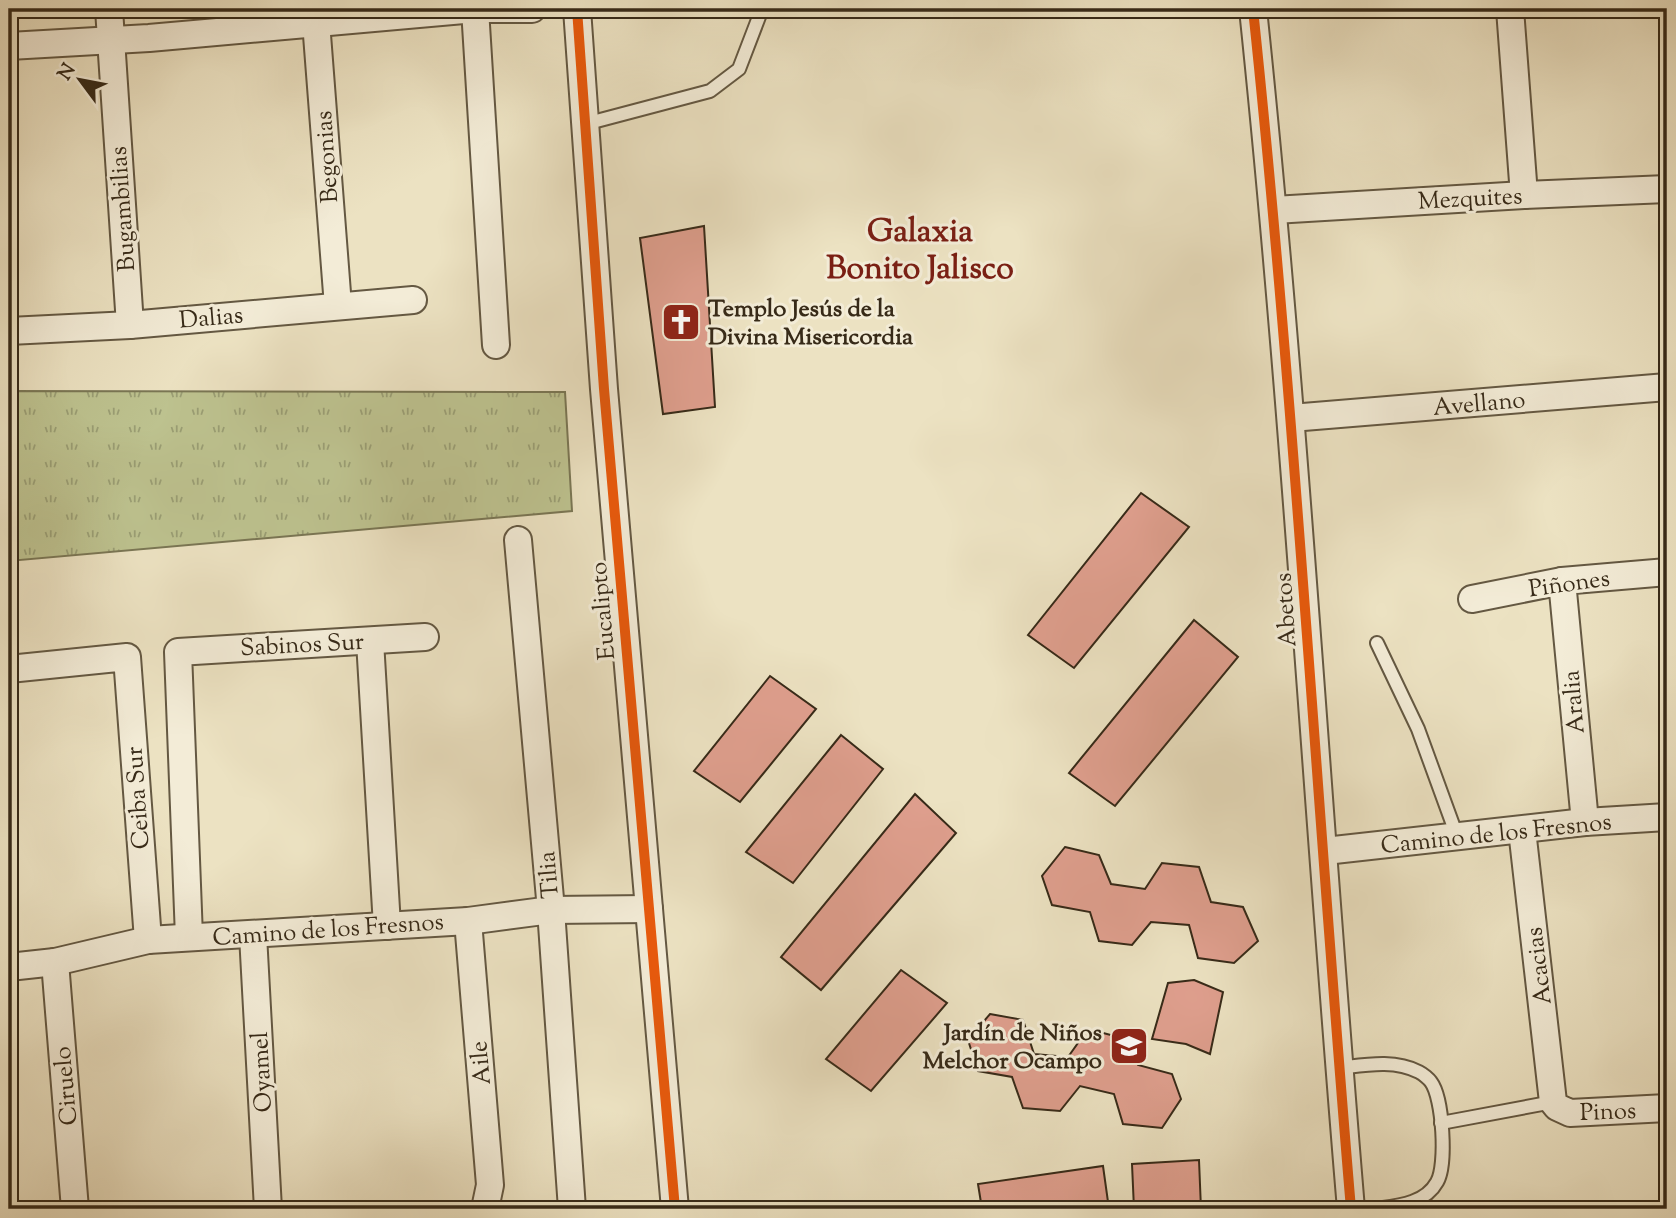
<svg xmlns="http://www.w3.org/2000/svg" width="1676" height="1218" font-family="'Sorts Mill Goudy',serif">
	<style>
		.grass { fill: url(#grass-tufts); stroke: #7a7654; stroke-width: 2 }
		.building { fill: #df9f8e; stroke: #372a18; stroke-width: 2 }
		.lines { fill: none; stroke-linecap: round; stroke-linejoin: round }
		.lane-casing { stroke: #645842; stroke-width: 16 }
		.street-casing { stroke: #645842; stroke-width: 30 }
		.lane { stroke: #f3ecd7; stroke-width: 12 }
		.street { stroke: #f3ecd7; stroke-width: 26 }
		.cycleway-casing { stroke: #f3ecd7; stroke-width: 15 }
		.cycleway { stroke: #e8590c; stroke-width: 10 }
		.labels { text-anchor: middle; stroke-width: 6; stroke-linejoin: round; paint-order: stroke }
		.street-label { font-size: 24px; fill: #372a18; stroke: #f3ecd7 }
		.poi-label { font-size: 24px; font-weight: bold; fill: #372a18; stroke: #f3ecd7; text-anchor: start }
		.district-label { font-size: 32px; font-weight: bold; fill: #7a1f14; stroke: #f3ecd7 }
	</style>
	<defs>
		<pattern id="grass-tufts" width="24" height="20" patternUnits="userSpaceOnUse" patternTransform="scale(1.75)"><rect width="24" height="20" fill="#bdc28f"/><path d="M3 7l-1-3M5 7V3M7 7l1-3M15 17l-1-3M17 17v-4M19 17l1-3" fill="none" stroke="#9a9e74"/></pattern>
	</defs>
	<rect width="100%" height="100%" fill="#ece2c2"/>
	<filter id="stains"><feTurbulence type="fractalNoise" baseFrequency=".00286" numOctaves="4"/><feColorMatrix values="0 0 0 0 .2 0 0 0 0 .09 0 0 0 0 .02 0 0 0 .5 -.17"/></filter>
	<radialGradient id="worn" r=".72"><stop offset=".6" stop-color="#630" stop-opacity="0"/><stop offset="1" stop-color="#630" stop-opacity=".3"/></radialGradient>
	<!-- grass -->
	<path class="grass" d="M9,391L565,392L572,511L9,561Z"/>
	<!-- building -->
	<g class="building">
		<path d="M704,226L715,407L663,414L640,238Z"/>
		<path d="M1141,493L1189,527L1074,668L1028,635Z"/>
		<path d="M1194,620L1238,657L1115,806L1069,773Z"/>
		<path d="M770,676L816,709L740,802L694,771Z"/>
		<path d="M841,735L883,769L793,883L746,852Z"/>
		<path d="M915,794L956,833L821,990L781,957Z"/>
		<path d="M1065,847L1099,855L1111,884L1145,889L1162,863L1199,867L1211,902L1243,907L1258,941L1234,963L1198,958L1189,925L1151,922L1132,945L1099,941L1090,912L1052,905L1042,876Z"/>
		<path d="M901,970L947,1003L871,1091L826,1059Z"/>
		<path d="M1194,980L1223,992L1210,1054L1186,1044L1152,1039L1168,983Z"/>
		<path d="M990,1014L1023,1020L1034,1054L1068,1057L1088,1029L1126,1039L1138,1065L1172,1074L1181,1099L1162,1128L1123,1124L1114,1094L1080,1086L1060,1111L1023,1108L1012,1077L978,1071L968,1040Z"/>
		<path d="M1199,1160L1201,1209H1134L1132,1164Z"/>
		<path d="M1103,1166L1109,1209H982L978,1184Z"/>
	</g>
	<g class="lines">
		<!-- lane casing -->
		<g class="lane-casing">
			<g id="lane">
				<path d="M585,124L710,91L739,69L762,9"/>
				<path d="M1377,643L1418,729L1457,836"/>
				<path d="M1339,1068C1365,1065 1394,1059 1419,1072C1423,1074 1429,1079 1431,1082C1443,1098 1447,1165 1437,1182C1425,1204 1397,1206 1376,1209"/>
				<path d="M1441,1123L1553,1102"/>
			</g>
		</g>
		<!-- street casing -->
		<g class="street-casing">
			<g id="street">
				<path d="M109,9L130,325"/>
				<path d="M315,9L338,306"/>
				<path d="M475,9L496,345"/>
				<path d="M577,9L604,389L675,1209"/>
				<path d="M1253,9C1295,408 1317,809 1351,1209"/>
				<path d="M1510,9L1524,195"/>
				<path d="M9,46L149,38L475,9H532"/>
				<path d="M1274,210L1524,195L1667,189"/>
				<path d="M9,331L130,325L413,300"/>
				<path d="M1291,418L1667,387"/>
				<path d="M518,540L551,910L572,1209"/>
				<path d="M1562,581L1585,822"/>
				<path d="M1472,599L1562,581L1667,572"/>
				<path d="M370,641L387,926"/>
				<path d="M9,669L127,657L148,940"/>
				<path d="M1522,830L1553,1102L1557,1107L1570,1113L1667,1108"/>
				<path d="M1325,851L1585,822L1667,817"/>
				<path d="M468,921L490,1185L485,1209"/>
				<path d="M253,935L268,1209"/>
				<path d="M189,937L178,652L425,637"/>
				<path d="M55,962L75,1209"/>
				<path d="M9,967L55,962L148,940L468,921L551,910L649,909"/>
			</g>
		</g>
		<!-- lane -->
		<use href="#lane" class="lane"/>
		<!-- street -->
		<use href="#street" class="street"/>
		<!-- cycleway casing -->
		<g class="cycleway-casing">
			<g id="cycleway">
				<path d="M577,9L604,389L675,1209"/>
				<path d="M1253,9C1295,408 1317,809 1351,1209"/>
			</g>
		</g>
		<!-- cycleway -->
		<use href="#cycleway" class="cycleway"/>
	</g>
	<!-- icons -->
	<defs>
		<g id="church-square" transform="scale(2.0125)"><rect x="-9" y="-9" width="18" height="18" rx="4" fill="#8f2418" stroke="#f3ecd7"/><path d="M-1.2-6h2.4v3.5h3.3v2.4h-3.3V6h-2.4V-.1h-3.3v-2.4h3.3Z" fill="#fff"/></g>
		<g id="school-square" transform="scale(2.0125)"><rect x="-9" y="-9" width="18" height="18" rx="4" fill="#8f2418" stroke="#f3ecd7"/><path d="M0-5L7-2L0 1L-7-2ZM-4 1L0 2.5L4 1V4Q0 6-4 4Z" fill="#fff"/></g>
	</defs>
	<g fill-rule="evenodd">
		<use href="#church-square" x="681" y="322"/>
		<use href="#school-square" x="1129" y="1046"/>
	</g>
	<g class="labels">
		<!-- street labels -->
		<g class="street-label">
			<text transform="translate(326 157) rotate(-94)" y="8">Begonias</text>
			<text transform="translate(1470 198) rotate(-3)" y="8">Mezquites</text>
			<text transform="translate(122 209) rotate(-94)" y="8">Bugambilias</text>
			<text transform="translate(211 317) rotate(-5)" y="8">Dalias</text>
			<text transform="translate(1479 403) rotate(-5)" y="8">Avellano</text>
			<text transform="translate(1569 583) rotate(-8)" y="8">Piñones</text>
			<text transform="translate(1285 610) rotate(-94)" y="8">Abetos</text>
			<text transform="translate(602 611) rotate(-95)" y="8">Eucalipto</text>
			<text transform="translate(302 644) rotate(-3)" y="8">Sabinos Sur</text>
			<text transform="translate(1573 702) rotate(-95)" y="8">Aralia</text>
			<text transform="translate(137 798) rotate(-94)" y="8">Ceiba Sur</text>
			<text transform="translate(1496 833) rotate(-6)" y="8">Camino de los Fresnos</text>
			<text transform="translate(548 875) rotate(-95)" y="8">Tilia</text>
			<text transform="translate(328 929) rotate(-4)" y="8">Camino de los Fresnos</text>
			<text transform="translate(1538 966) rotate(-97)" y="8">Acacias</text>
			<text transform="translate(480 1063) rotate(-95)" y="8">Aile</text>
			<text transform="translate(261 1072) rotate(-93)" y="8">Oyamel</text>
			<text transform="translate(65 1086) rotate(-95)" y="8">Ciruelo</text>
			<text transform="translate(1608 1111) rotate(-2)" y="8">Pinos</text>
		</g>
		<!-- poi labels -->
		<g class="poi-label">
			<text x="708" y="316">Templo Jesús de la<tspan x="708" dy="28">Divina Misericordia</tspan></text>
			<text x="1102" y="1040" text-anchor="end">Jardín de Niños<tspan x="1102" dy="28">Melchor Ocampo</tspan></text>
		</g>
		<!-- district labels -->
		<g class="district-label">
			<text x="920" y="241">Galaxia<tspan x="920" dy="37">Bonito Jalisco</tspan></text>
		</g>
	</g>
	<!-- margin -->
	<rect width="1676" height="1218" fill="none" stroke="#ece2c2" stroke-width="35"/>
	<rect x="10" y="10" width="1655" height="1197" fill="none" stroke="#372a18" stroke-width="3.5"/>
	<rect x="18" y="18" width="1641" height="1183" fill="none" stroke="#372a18" stroke-width="2"/>
	<!-- north arrow -->
	<g transform="translate(80 80) rotate(302)" stroke="#f3ecd7" stroke-width="5" paint-order="stroke">
	<path d="M0-5L12 26L0 18L-12 26Z" fill="#372a18"/>
	<text y="-10" font-size="19" font-weight="bold" text-anchor="middle" fill="#372a18">N</text>
	</g>
	<rect width="100%" height="100%" filter="url(#stains)"/>
	<rect width="100%" height="100%" fill="url(#worn)"/>
</svg>
